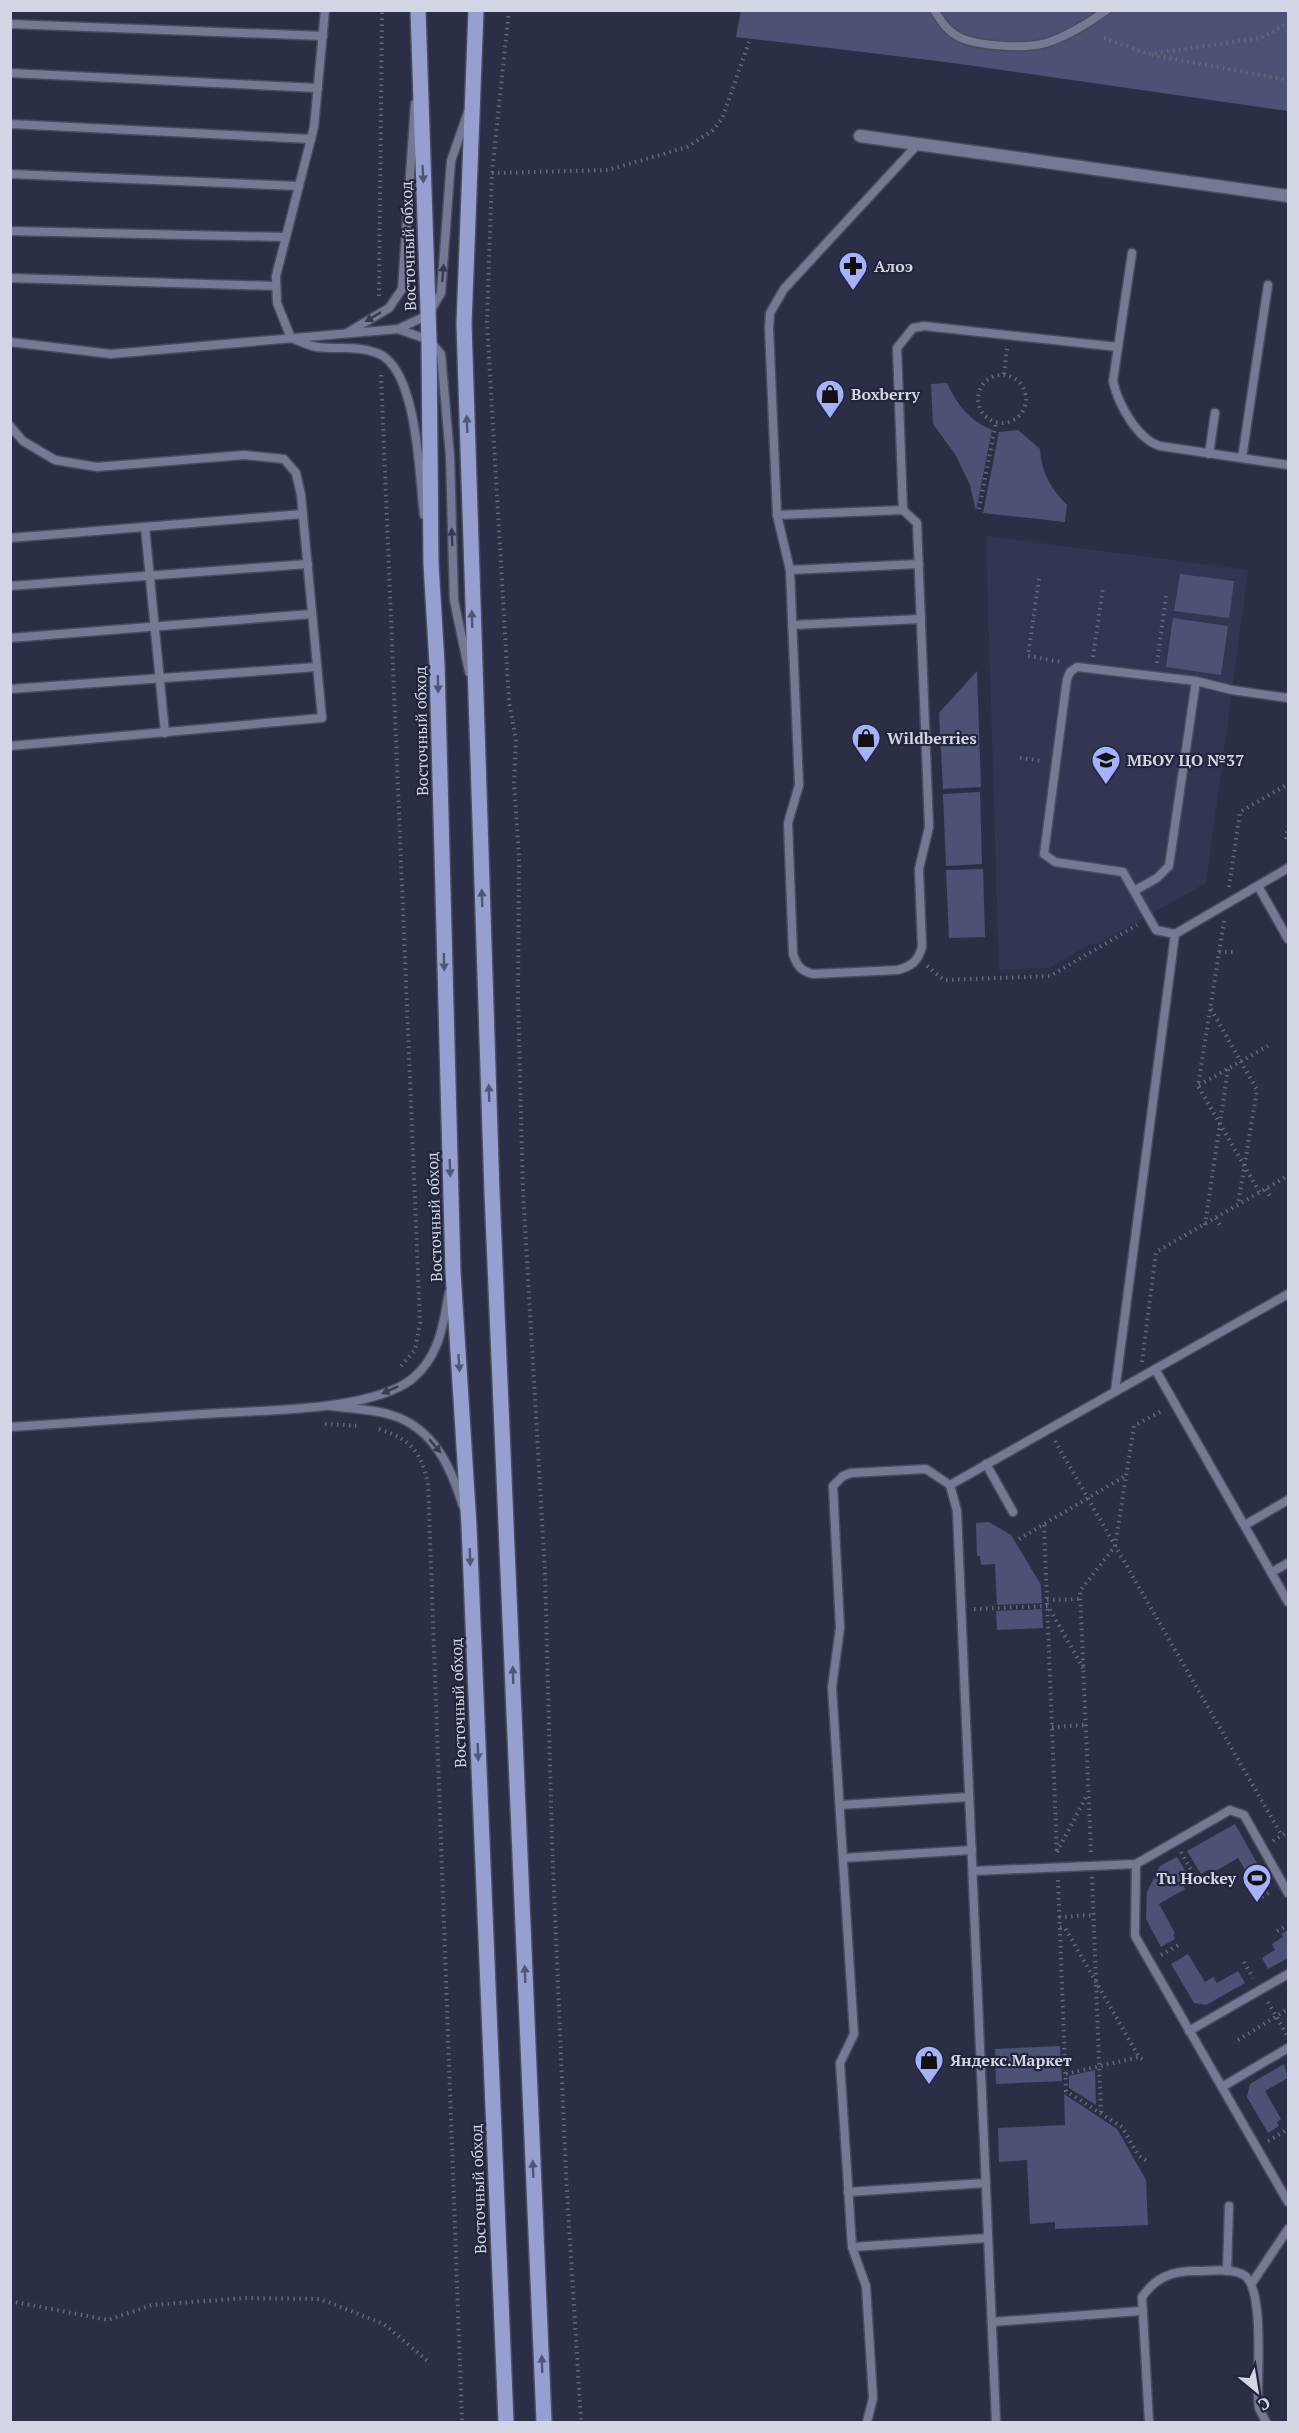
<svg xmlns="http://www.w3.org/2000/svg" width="1299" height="2433" font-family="'PT Serif',serif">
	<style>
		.built { fill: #323653 }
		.green { fill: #4d5274 }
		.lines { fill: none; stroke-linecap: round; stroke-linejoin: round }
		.lane-casing { stroke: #494c5f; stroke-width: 11 }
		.street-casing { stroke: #494c5f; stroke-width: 15 }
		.primary-casing { stroke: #494c5f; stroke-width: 18 }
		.path { stroke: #64687b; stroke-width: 4; stroke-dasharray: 1.5 4.5; stroke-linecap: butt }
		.lane { stroke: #757994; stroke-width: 8 }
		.street { stroke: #757994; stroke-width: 12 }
		.primary { stroke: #979fd1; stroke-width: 15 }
		.oneway { fill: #515677 }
		.oneway2 { fill: #373a51 }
		.labels { text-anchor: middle; stroke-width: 4.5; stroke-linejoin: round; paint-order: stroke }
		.street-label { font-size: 16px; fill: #d3d6e5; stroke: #22253b }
		.poi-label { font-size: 16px; font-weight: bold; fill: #d3d6e5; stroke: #22253b; text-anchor: start }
	</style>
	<rect width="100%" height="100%" fill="#2b2f45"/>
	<!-- built -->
	<path class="built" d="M986,536L1248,570L1206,883L1097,944H1090L1049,968L999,970Z"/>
	<!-- green -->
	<g class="green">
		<path d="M741,10L1288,11V111L946,62L736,37Z"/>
		<path d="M947,383C957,405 970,421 992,430L976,511L970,485L955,454L933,424L931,384Z"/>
		<path d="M1018,430L1040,449C1041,472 1051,489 1067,505L1065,522L983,513L999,432Z"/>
		<path d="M1180,574L1234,581L1229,618L1174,611Z"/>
		<path d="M1173,618L1228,626L1221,675L1166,667Z"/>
		<path d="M977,671L981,787L943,789L939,713Z"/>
		<path d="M980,792L982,864L946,866L943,794Z"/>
		<path d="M983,869L985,937L949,938L946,870Z"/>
		<path d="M989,1522L1011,1535L1041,1585L1042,1603L997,1605L995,1564L981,1565L980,1556H977L976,1523Z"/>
		<path d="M1042,1609L1043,1628L997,1630L996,1611Z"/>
		<path d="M1235,1824L1270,1886L1261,1892L1258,1885L1255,1886L1238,1858L1212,1873L1210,1869L1201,1874L1187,1851Z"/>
		<path d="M1177,1857L1191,1880L1183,1884L1185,1889L1159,1904L1175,1933L1173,1935L1175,1939L1161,1947L1146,1919L1147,1892L1160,1866Z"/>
		<path d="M1288,1930V1958L1268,1969L1262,1958L1275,1950L1272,1944L1283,1937L1281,1934Z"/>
		<path d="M1188,1954L1205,1982L1213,1977L1217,1983L1238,1971L1245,1983L1206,2005L1194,2003L1171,1964Z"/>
		<path d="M1060,2046L1062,2081L996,2084L995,2049Z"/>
		<path d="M1284,2064L1288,2078L1265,2091L1281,2119L1277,2122L1279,2126L1268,2133L1247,2097L1250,2084Z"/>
		<path d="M1095,2070L1096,2105L1069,2088V2076Z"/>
		<path d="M1064,2094L1117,2129L1146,2180L1148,2225L1055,2229V2222L1030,2224L1027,2160L999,2162L998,2128L1065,2125Z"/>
	</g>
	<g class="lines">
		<!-- lane casing -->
		<g class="lane-casing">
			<g id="lane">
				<path d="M325,10L314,127L276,276L277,303L291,338C300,341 309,346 317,347C338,350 357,345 377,353C418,368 419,477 424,515"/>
				<path d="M934,10C941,21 947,31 959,37C977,46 1026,49 1046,43C1068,36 1088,23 1107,10"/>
				<path d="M10,24L323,36"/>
				<path d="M10,73L318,88"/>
				<path d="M10,124L311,139"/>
				<path d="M10,174L299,186"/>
				<path d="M10,231L284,237"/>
				<path d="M1132,253L1113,381C1118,404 1137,439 1160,446L1288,465"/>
				<path d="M10,278L276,286"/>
				<path d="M398,329L429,340L441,354L450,456L454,600L469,672"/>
				<path d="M347,333L389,308L402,289L415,104"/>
				<path d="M10,342L111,354L398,329L428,315L441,293L451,161L468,112"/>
				<path d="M10,426L23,441L55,460L97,467L244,455L284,459L296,473L301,495L322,718L10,746"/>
				<path d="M1209,454L1215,413"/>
				<path d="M1242,458L1268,285"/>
				<path d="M903,510L897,348L913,328L924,326L1118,347"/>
				<path d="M777,515L903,510L917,523L929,827L919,869L922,947C918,961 912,966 898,970L813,974C801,971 797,966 793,954L788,823L799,785L790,570L777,515L769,328L770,313L784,289L918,144"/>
				<path d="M145,527L165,733"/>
				<path d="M10,538L303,514"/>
				<path d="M790,570L919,564"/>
				<path d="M10,586L308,564"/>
				<path d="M792,625L921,619"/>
				<path d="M10,638L312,614"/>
				<path d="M1196,681L1232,690L1288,698"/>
				<path d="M10,689L317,667"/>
				<path d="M1258,886L1288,939"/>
				<path d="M1134,891L1157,878L1169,866L1196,681L1077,667L1070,672L1067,679L1044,854L1055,862L1123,872C1134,891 1145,911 1156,930L1175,934"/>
				<path d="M1155,1369L1288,1602"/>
				<path d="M1115,1391L1175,934L1288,868"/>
				<path d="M331,1406C351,1409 373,1409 391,1415C433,1427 451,1467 463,1506"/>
				<path d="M10,1427C74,1423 138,1418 202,1414C257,1410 370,1412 412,1379C439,1357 443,1326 449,1293"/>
				<path d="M986,1464L1013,1512"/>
				<path d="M950,1485L957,1511L996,2422"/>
				<path d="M1245,1525L1288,1500"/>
				<path d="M1272,1572L1288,1563"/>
				<path d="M840,1805L969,1797"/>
				<path d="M843,1858L972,1850"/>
				<path d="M1136,1864L1135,1936L1288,2202"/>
				<path d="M973,1871L1136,1864L1230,1810L1244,1815L1288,1893"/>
				<path d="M1189,2031L1288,1974"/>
				<path d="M1222,2087L1288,2048"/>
				<path d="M848,2192L986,2183"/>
				<path d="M852,2247L988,2238"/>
				<path d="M1227,2271L1229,2206"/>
				<path d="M1252,2283L1288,2229"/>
				<path d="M992,2322L1141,2311"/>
				<path d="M867,2422L873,2398L866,2286L852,2247L840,2063L854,2034L832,1687L840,1628L833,1486L843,1476L851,1473L926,1469L950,1485L1288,1294"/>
				<path d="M1149,2422L1142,2297C1156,2277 1172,2271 1196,2271C1210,2271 1229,2268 1242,2274C1265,2283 1257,2373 1258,2397L1259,2408L1266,2422"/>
			</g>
		</g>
		<!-- street casing -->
		<g class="street-casing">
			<path id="street" d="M860,136L1288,196"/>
		</g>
		<!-- primary casing -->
		<g class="primary-casing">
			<g id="primary">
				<path d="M418,10L429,340L431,564L437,664L453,1272L469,1526L506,2422"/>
				<path d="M476,10L464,324L492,1193L544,2422"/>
			</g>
		</g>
		<!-- path -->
		<g class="path">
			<path d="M509,10L492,173L487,322L509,702L516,740L514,783L519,857L518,998L523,1191L545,1572L552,1842L566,2175L581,2422"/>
			<path d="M1104,38L1148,54L1261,38L1288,23"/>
			<path d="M1152,55L1288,80"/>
			<path d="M492,173L608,170L687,147L712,131L722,119L749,42"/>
			<path d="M379,296L382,10"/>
			<path d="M1004,374L1007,348"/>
			<circle cx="1002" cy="399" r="24"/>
			<path d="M381,375L420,1323L415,1350L401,1366"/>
			<path d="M979,509L996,423"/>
			<path d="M1039,579L1028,656L1062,662"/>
			<path d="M1093,657L1103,587"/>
			<path d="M1157,663L1166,596"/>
			<path d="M1020,758L1043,761"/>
			<path d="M1286,839L1288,826"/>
			<path d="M1229,887L1240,812L1288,784"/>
			<path d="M1224,921L1198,1086L1260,1193"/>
			<path d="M1219,952H1234"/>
			<path d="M927,966L944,980L1050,976L1137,925"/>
			<path d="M1211,1009L1257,1090L1238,1205"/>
			<path d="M1199,1085L1268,1046"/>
			<path d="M1266,1189L1271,1198"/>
			<path d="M1216,1218L1221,1227"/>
			<path d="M1205,1225L1228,1069"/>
			<path d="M1142,1362L1156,1252L1288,1176"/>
			<path d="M325,1424L360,1426"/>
			<path d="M379,1429C411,1440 420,1450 428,1483L462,2422"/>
			<path d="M1055,1441L1282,1836"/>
			<path d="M1044,1525L1057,1854"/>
			<path d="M1019,1539L1125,1476"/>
			<path d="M1047,1600L1080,1599"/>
			<path d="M974,1609L1048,1606L1083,1668"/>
			<path d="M1052,1727L1086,1725"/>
			<path d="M1273,1841L1288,1832"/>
			<path d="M1057,1852L1087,1795"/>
			<path d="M1091,1852L1080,1591L1115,1546L1134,1426L1163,1410"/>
			<path d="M1181,1852L1197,1880"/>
			<path d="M1092,1877L1101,2113"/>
			<path d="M1058,1880L1066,2091L1122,2127L1138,2155L1147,2161"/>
			<path d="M1262,1897L1272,1891"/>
			<path d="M1059,1917L1093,1915"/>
			<path d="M1060,1928H1065L1139,2057L1146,2061"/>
			<path d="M1277,1931L1288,1925"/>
			<path d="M1161,1955L1180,1944"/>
			<path d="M1244,1962L1253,1978"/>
			<path d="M1268,2002L1287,2035"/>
			<path d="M1238,2040L1288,2009"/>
			<path d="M1066,2074L1139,2057"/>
			<path d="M1268,2141L1285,2131"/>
			<path d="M10,2301L108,2320L152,2305L246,2298L320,2299L384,2324L430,2363"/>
		</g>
		<!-- lane -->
		<use href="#lane" class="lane"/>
		<!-- street -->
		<use href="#street" class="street"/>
		<!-- primary -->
		<use href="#primary" class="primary"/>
	</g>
	<!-- one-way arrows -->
	<defs><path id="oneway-solid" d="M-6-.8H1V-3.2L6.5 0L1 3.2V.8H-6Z" transform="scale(1.5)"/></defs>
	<g class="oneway">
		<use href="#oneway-solid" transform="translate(423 174) rotate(87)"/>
		<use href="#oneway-solid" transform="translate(467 424) rotate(-92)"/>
		<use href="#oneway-solid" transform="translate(472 619) rotate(-92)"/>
		<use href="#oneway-solid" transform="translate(438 684) rotate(89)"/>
		<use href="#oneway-solid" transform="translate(482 898) rotate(-92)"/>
		<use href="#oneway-solid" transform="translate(444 962) rotate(89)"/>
		<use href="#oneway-solid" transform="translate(489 1093) rotate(-92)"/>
		<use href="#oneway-solid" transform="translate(450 1168) rotate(88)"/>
		<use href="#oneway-solid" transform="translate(459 1363) rotate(86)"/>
		<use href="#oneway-solid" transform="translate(470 1557) rotate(88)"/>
		<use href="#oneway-solid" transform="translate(513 1675) rotate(-92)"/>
		<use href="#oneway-solid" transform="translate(478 1752) rotate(88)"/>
		<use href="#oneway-solid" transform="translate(525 1974) rotate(-92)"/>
		<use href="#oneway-solid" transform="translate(533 2169) rotate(-92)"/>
		<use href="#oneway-solid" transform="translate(542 2364) rotate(-92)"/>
	</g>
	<g class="oneway2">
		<use href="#oneway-solid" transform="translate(443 273) rotate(-85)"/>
		<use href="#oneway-solid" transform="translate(373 317) rotate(149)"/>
		<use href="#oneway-solid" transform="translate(452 537) rotate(-92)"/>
		<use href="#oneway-solid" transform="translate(390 1390) rotate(156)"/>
		<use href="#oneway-solid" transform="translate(435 1446) rotate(50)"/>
	</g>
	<!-- icons -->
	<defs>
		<g id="pharmacy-pin" transform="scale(1.5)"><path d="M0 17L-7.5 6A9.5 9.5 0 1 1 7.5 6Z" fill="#a6b1fc" stroke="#22253b"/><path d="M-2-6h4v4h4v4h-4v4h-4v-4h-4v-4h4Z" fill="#111"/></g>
		<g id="shop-pin" transform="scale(1.5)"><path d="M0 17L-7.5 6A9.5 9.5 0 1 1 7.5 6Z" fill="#a6b1fc" stroke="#22253b"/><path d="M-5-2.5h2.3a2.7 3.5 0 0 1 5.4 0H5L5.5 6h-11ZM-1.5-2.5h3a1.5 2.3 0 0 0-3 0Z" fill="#111"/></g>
		<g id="school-pin" transform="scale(1.5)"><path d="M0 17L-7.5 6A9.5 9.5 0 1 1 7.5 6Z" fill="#a6b1fc" stroke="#22253b"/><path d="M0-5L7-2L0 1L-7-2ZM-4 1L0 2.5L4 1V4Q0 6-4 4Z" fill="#111"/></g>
		<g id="stadium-pin" transform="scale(1.5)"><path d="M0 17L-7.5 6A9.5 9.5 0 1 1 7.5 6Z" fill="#a6b1fc" stroke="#22253b"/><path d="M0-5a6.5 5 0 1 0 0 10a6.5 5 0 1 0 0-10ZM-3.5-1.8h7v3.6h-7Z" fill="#111"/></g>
	</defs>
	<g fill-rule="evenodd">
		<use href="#pharmacy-pin" x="853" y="266"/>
		<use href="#shop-pin" x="830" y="394"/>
		<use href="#shop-pin" x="866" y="738"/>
		<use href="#school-pin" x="1106" y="760"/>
		<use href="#stadium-pin" x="1257" y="1878"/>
		<use href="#shop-pin" x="929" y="2060"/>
	</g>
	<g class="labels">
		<!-- street labels -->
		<g class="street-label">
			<text transform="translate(408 246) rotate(-92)" y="6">Восточный обход</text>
			<text transform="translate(421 731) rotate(-91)" y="6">Восточный обход</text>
			<text transform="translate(434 1217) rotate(-92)" y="6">Восточный обход</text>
			<text transform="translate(458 1703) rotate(-92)" y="6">Восточный обход</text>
			<text transform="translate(478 2189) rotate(-92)" y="6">Восточный обход</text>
		</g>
		<!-- poi labels -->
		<g class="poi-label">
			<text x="874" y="272">Алоэ</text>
			<text x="851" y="400">Boxberry</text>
			<text x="887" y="744">Wildberries</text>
			<text x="1127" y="766">МБОУ ЦО №37</text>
			<text x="1236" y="1884" text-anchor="end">Tu Hockey</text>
			<text x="950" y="2066">Яндекс.Маркет</text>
		</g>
	</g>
	<!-- border -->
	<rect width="1299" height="2433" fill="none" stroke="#d3d6e5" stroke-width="24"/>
	<!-- north arrow -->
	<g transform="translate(1257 2391) rotate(150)" stroke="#22253b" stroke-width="4.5" paint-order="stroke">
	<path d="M0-4.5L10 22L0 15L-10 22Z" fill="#d3d6e5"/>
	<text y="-9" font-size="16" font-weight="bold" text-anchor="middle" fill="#d3d6e5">С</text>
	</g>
</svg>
